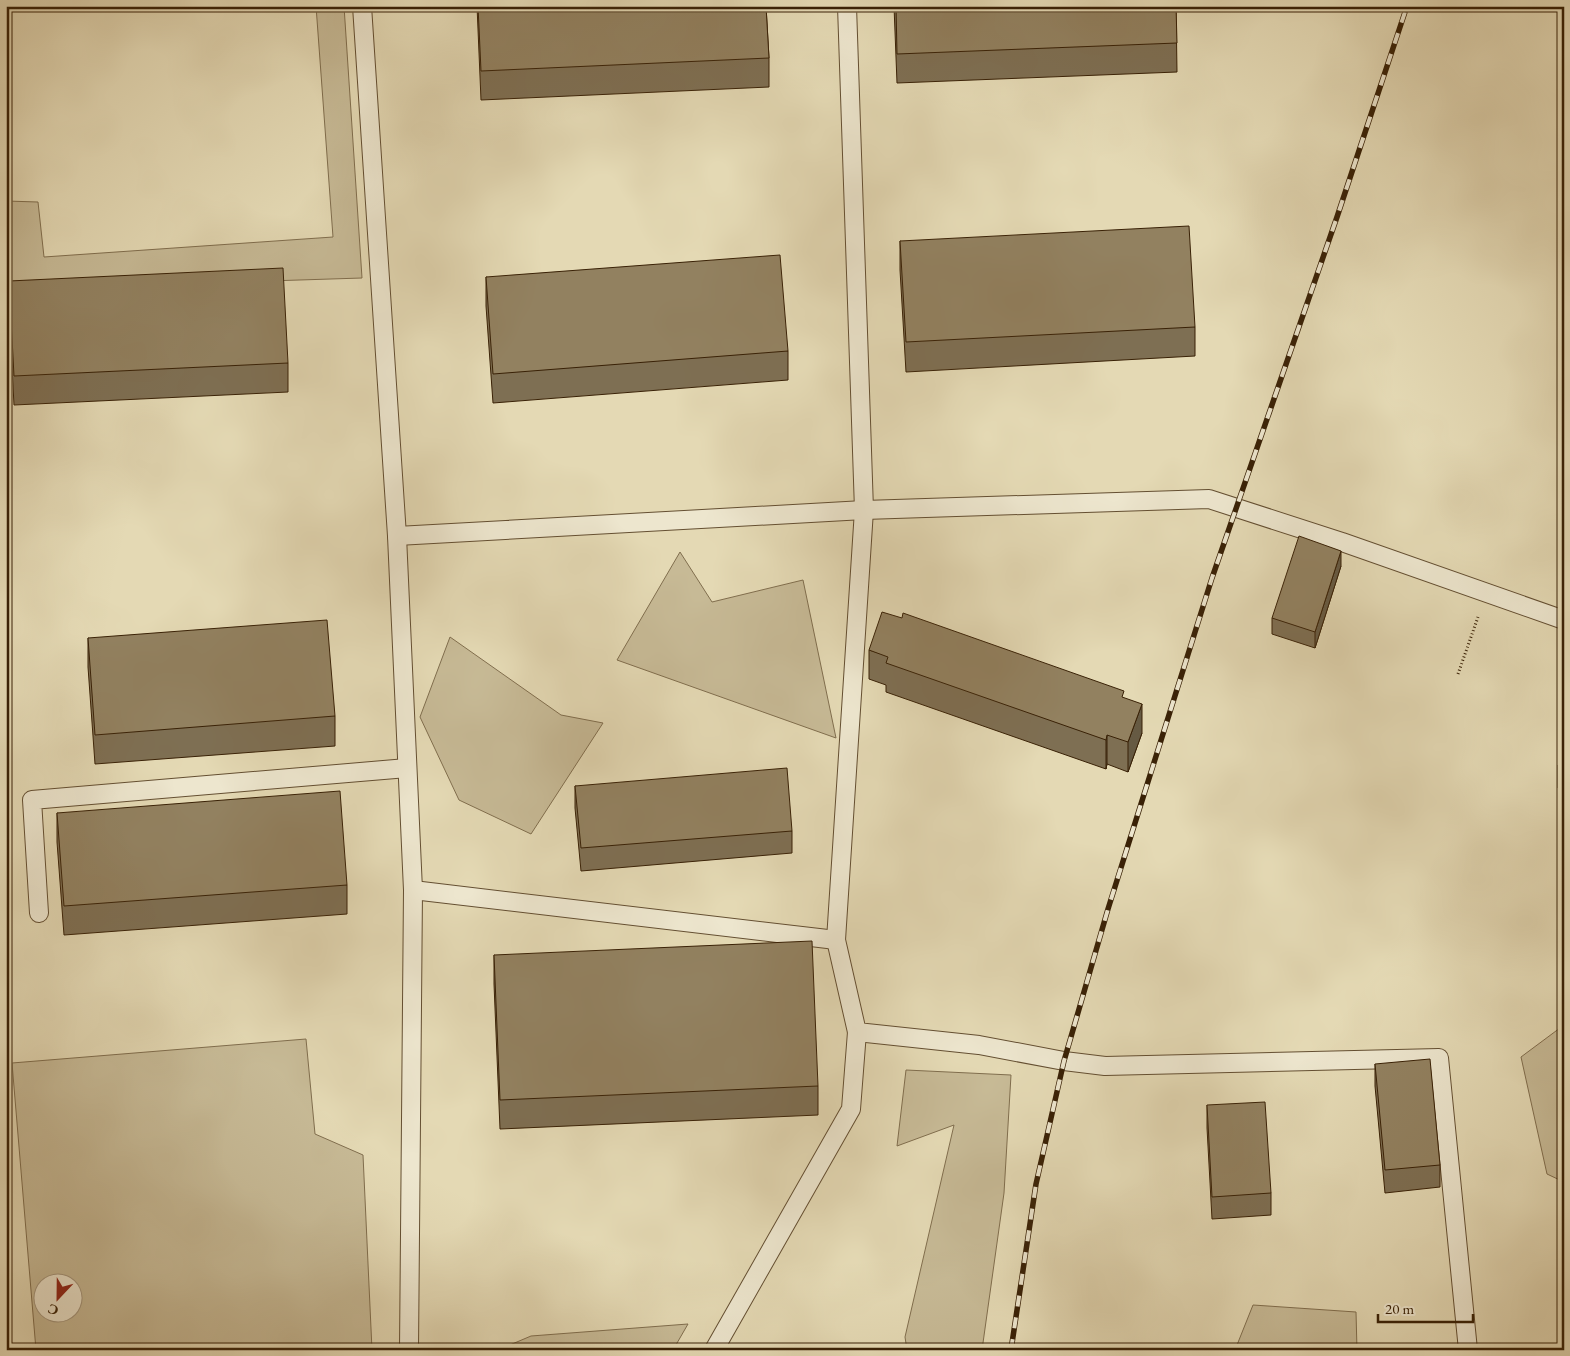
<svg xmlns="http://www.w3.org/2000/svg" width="1570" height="1356" font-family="'EB Garamond',serif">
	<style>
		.green { fill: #c7ba96; stroke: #806e4e; fill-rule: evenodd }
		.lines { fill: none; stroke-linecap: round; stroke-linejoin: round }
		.service-casing { stroke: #644f32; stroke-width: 20 }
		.path { stroke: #392106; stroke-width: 3; stroke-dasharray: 1 2.5; stroke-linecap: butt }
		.service { stroke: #ede6ce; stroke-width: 18 }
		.rail-casing { stroke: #392106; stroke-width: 5.5 }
		.rail { stroke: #ede6ce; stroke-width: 4; stroke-dasharray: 11; stroke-linecap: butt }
		.wall { fill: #7e6f53; stroke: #392106 }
		.shaded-wall { fill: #665a43; stroke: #392106 }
		.building { fill: #928160; stroke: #392106 }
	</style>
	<rect width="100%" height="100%" fill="#e4d9b4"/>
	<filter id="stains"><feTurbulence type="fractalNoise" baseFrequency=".004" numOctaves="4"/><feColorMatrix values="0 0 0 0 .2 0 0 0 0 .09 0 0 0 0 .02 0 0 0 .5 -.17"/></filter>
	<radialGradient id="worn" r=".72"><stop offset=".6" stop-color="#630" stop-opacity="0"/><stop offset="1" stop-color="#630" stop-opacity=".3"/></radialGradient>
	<!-- green -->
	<g class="green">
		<path d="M316,6H344L362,278L19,289L6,285V201L38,202L44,257L333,237Z"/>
		<path d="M680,552L712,602L803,580L836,738L617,660Z"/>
		<path d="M450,637L561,715L603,723L531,834L459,800L420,717Z"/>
		<path d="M1564,1025V1182L1547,1174L1521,1057Z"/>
		<path d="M306,1039L315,1134L363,1155L372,1350H36L12,1063ZM42,1284H72V1314H42Z"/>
		<path d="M906,1070L1011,1075L1004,1193L982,1350H907L905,1337L954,1125L897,1146Z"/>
		<path d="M1253,1305L1356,1312L1357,1350H1235Z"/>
		<path d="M688,1324L673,1350H498L531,1336Z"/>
	</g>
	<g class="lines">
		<!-- service casing -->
		<g class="service-casing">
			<g id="service">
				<path d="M362,6L397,536L413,890L409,1350"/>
				<path d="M847,6L864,510L836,940L857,1032L979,1045L1064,1061L1105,1066L1439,1058L1468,1350"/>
				<path d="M397,536L864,510L1209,499L1342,542L1564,620"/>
				<path d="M413,890L836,940"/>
				<path d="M39,913L32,800L407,768"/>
				<path d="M714,1350L851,1109L857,1032"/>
			</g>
		</g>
		<!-- path -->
		<path class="path" d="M1458,674L1478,617"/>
		<!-- service -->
		<use href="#service" class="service"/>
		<!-- rail casing -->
		<g class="rail-casing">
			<path id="rail" d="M1011,1350L1036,1184L1064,1061L1108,909L1212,578L1337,217L1407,6"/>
		</g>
		<!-- rail -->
		<use href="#rail" class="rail"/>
	</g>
	<!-- wall -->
	<g class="wall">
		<path d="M477,6H766L769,58V87L481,100Z"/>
		<path d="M894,6H1176L1177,72L897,83Z"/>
		<path d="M900,241L1195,327V356L906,372L900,270Z"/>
		<path d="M486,277L788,351V380L493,403L486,306Z"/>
		<path d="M9,281L288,363V392L14,405L9,310Z"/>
		<path d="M1341,566L1315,648L1272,634V618Z"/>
		<path d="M88,638L335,716V746L95,764L88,667Z"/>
		<path d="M869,650L1142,733L1128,772L1107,764L1106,769L886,692V685L869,679Z"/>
		<path d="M1564,750V790L1558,788V766Z"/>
		<path d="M575,786L792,831V853L581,871L575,808Z"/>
		<path d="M57,813L347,885V914L64,935L57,842Z"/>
		<path d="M494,955L818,1086V1115L500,1129L494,984Z"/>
		<path d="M1375,1064L1440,1165V1187L1385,1193L1375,1086Z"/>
		<path d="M1207,1105L1271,1193V1215L1212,1219L1207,1128Z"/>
	</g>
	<!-- shaded-wall -->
	<g class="shaded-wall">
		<path d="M1341,551V566L1315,648V632Z"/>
		<path d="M1142,704V733L1128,772V742Z"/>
		<path d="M1107,735V764L1106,769V740Z"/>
	</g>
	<!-- building -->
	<g class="building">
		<path d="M478,6H766L769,58L481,71Z"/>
		<path d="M896,6H1176L1177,43L897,54Z"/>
		<path d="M1189,226L1195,327L906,342L900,241Z"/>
		<path d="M780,255L788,351L493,374L486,277Z"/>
		<path d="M283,268L288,363L14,376L9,281Z"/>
		<path d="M1299,536L1341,551L1315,632L1272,618Z"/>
		<path d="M882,612L902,618L903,613L1124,691L1122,697L1142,704L1128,742L1107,735L1106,740L886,663L888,657L869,650Z"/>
		<path d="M327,620L335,716L95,735L88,638Z"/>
		<path d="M1564,750V768L1558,766Z"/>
		<path d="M787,768L792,831L581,848L575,786Z"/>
		<path d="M340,791L347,885L64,906L57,813Z"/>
		<path d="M812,941L818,1086L500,1100L494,955Z"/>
		<path d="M1430,1059L1440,1165L1385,1170L1375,1064Z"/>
		<path d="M1265,1102L1271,1193L1212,1197L1207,1105Z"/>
	</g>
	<!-- margin -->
	<rect width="1570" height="1356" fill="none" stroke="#e4d9b4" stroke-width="25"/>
	<rect x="8" y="8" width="1555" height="1341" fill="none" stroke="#392106" stroke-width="2.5"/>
	<rect x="12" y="12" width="1545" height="1331" fill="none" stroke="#392106"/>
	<!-- north arrow -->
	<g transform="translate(58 1298) rotate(202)"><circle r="24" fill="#ede6ce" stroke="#a5977e"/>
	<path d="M0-4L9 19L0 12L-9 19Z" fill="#8f2418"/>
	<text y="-8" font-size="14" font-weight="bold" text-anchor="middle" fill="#392106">С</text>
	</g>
	<!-- scale -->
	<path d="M1378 1314v8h95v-8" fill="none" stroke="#392106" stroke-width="2.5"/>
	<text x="1385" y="1314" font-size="15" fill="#392106" stroke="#ede6ce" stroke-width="4" paint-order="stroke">20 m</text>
	<rect width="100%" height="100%" filter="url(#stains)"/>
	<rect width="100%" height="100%" fill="url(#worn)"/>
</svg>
